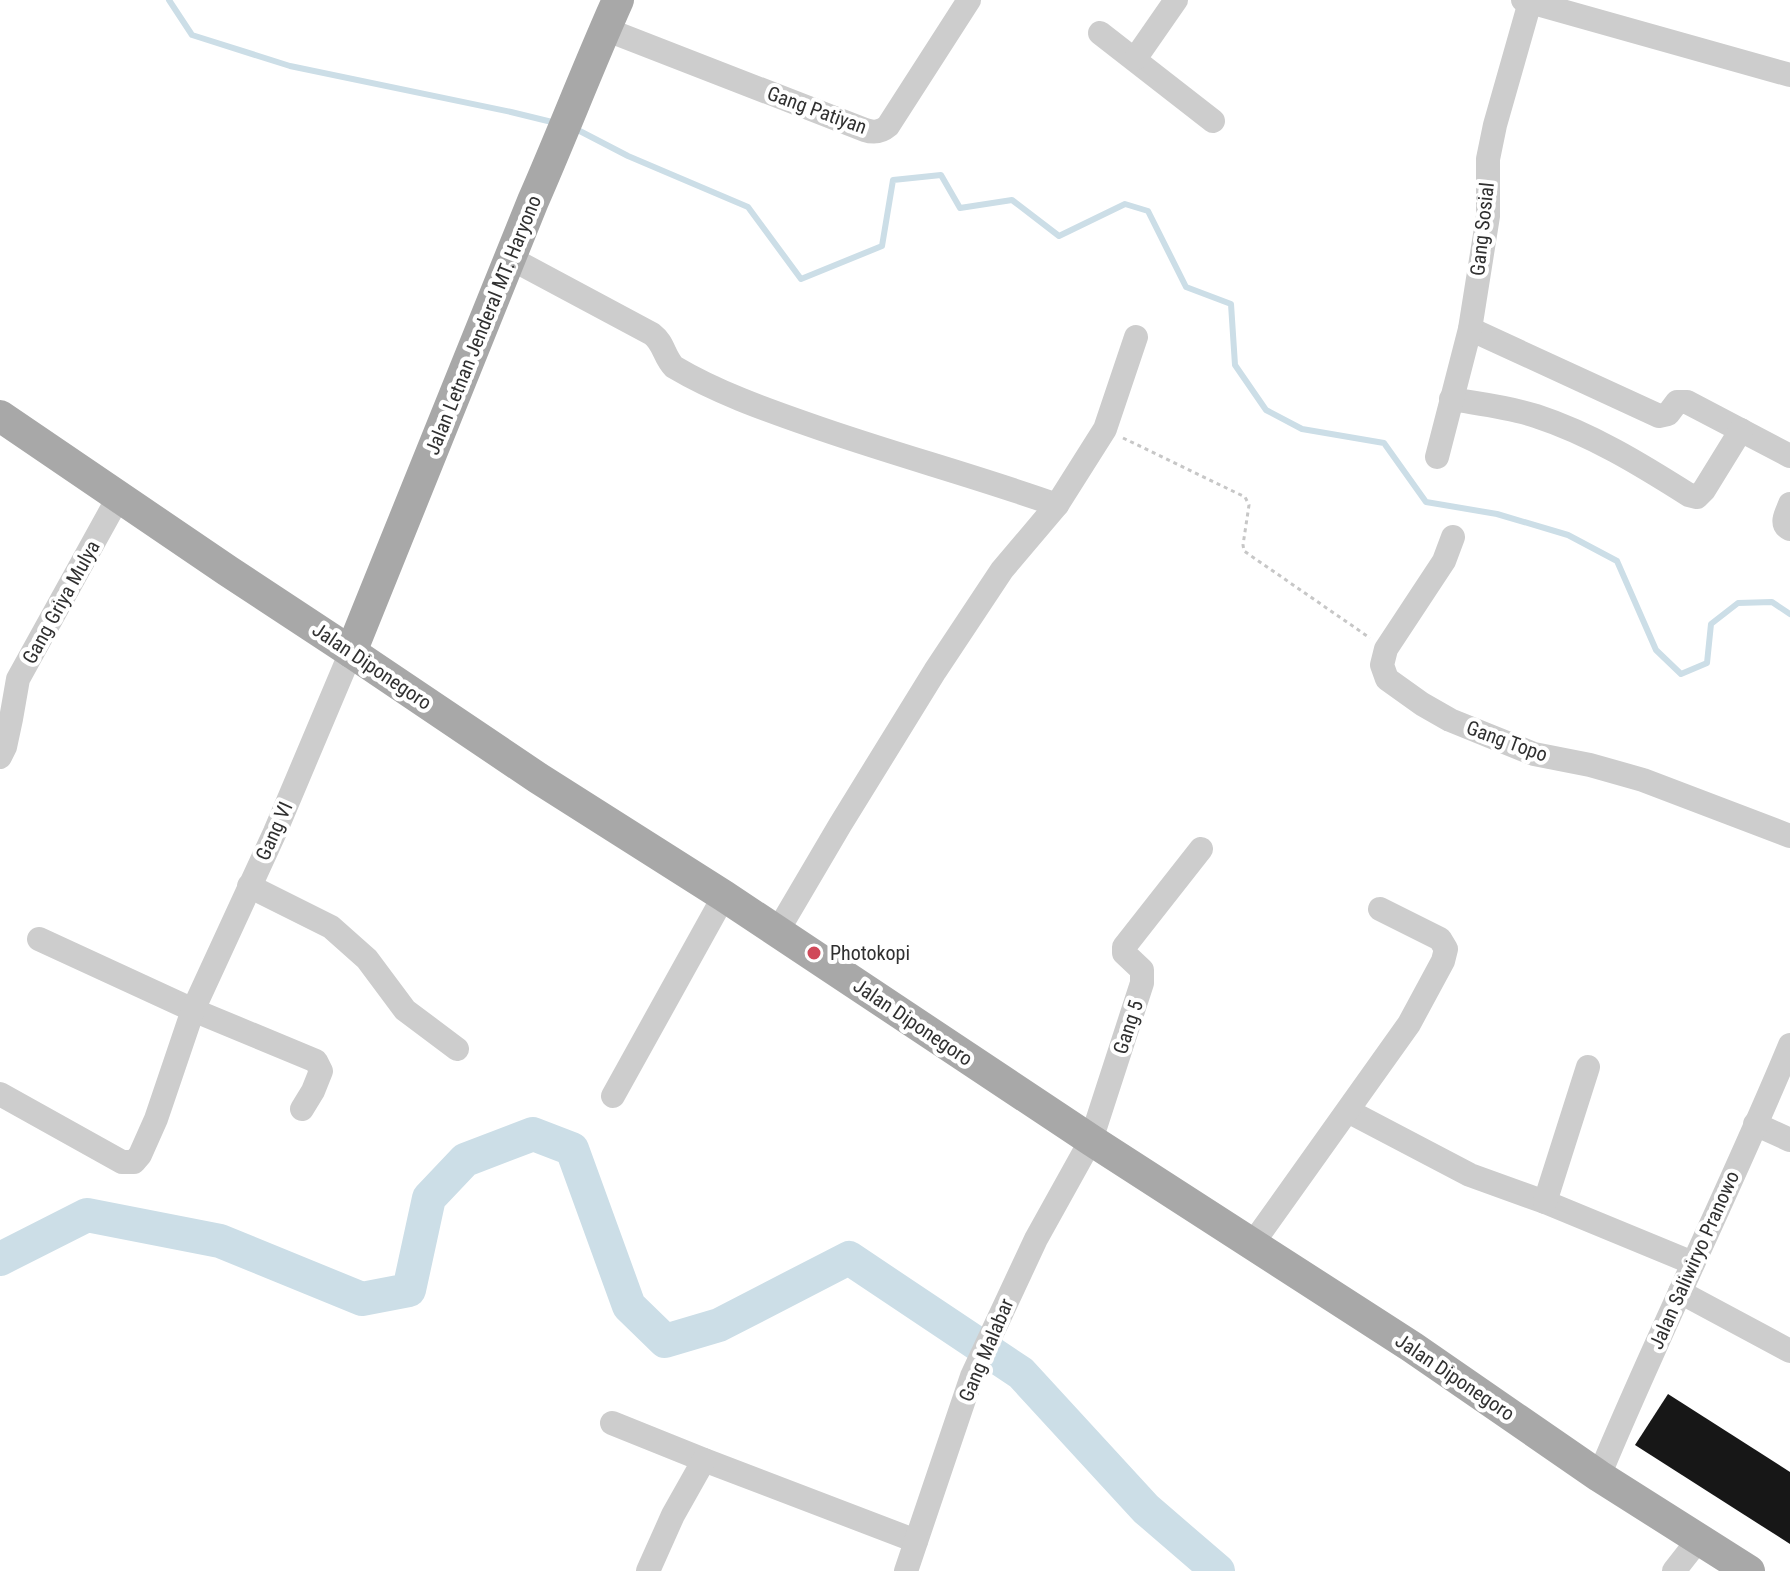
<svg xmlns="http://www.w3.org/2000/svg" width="1790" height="1571" font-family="'Roboto Condensed',sans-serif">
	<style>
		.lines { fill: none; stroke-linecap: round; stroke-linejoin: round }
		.stream { stroke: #ccdee7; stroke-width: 6 }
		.river { stroke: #ccdee7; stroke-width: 34 }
		.building { fill: #171717 }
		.path { stroke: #c7c7c7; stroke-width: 3; stroke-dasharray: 4 4; stroke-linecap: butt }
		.minor { stroke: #cdcdcd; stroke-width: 24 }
		.major { stroke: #a8a8a8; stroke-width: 32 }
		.poi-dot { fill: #d04959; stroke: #fff; stroke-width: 3 }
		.labels { text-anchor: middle; stroke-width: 8; stroke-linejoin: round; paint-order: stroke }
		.street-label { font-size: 20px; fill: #303030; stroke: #fff }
		.poi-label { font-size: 20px; fill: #303030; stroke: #fff; text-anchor: start }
	</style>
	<rect width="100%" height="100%" fill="#fff"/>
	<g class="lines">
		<!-- stream -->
		<g class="stream">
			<path d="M169,0L192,35L290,66L511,112L556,123"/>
			<path d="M574,128L628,156L748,207L801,279L882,246L893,180L941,175L960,208L1012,200L1059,236L1125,204L1148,211L1186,287L1231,304L1235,365L1266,410L1302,429L1384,443L1426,502L1497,514L1568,535L1617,561L1656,650L1681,674L1707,663L1711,624L1738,603L1772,602L1790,614"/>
		</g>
		<!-- river -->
		<path class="river" d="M0,1259L87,1215L220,1241L362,1299L409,1290L429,1198L465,1160L533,1134L572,1149L629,1306L665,1341L719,1325L849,1258L1021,1373L1146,1509L1218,1571"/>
	</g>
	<!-- building -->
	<path class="building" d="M1668,1394L1790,1472V1544L1635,1445Z"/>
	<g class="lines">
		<!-- path -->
		<path class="path" d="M1123,438L1245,497L1249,505L1243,545L1244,551L1370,638"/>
		<!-- minor -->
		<g class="minor">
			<path d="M1523,0L1790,75"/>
			<path d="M605,29L865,130C874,133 881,132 888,126L969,0"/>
			<path d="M1100,33L1213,121"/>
			<path d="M1135,59L1176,0"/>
			<path d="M510,258L652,334C664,343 664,357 674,367C716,392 764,409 810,425C892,454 976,476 1057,505"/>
			<path d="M1470,329L1659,416L1668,414L1677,402H1687L1790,456"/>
			<path d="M1451,399C1480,404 1509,407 1536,416C1591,434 1640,464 1689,495L1697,497L1704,490L1741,430"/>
			<path d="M1437,457L1470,329L1488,216V159L1495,125L1530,2"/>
			<path d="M1790,504C1787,513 1779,524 1790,529"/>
			<path d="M1453,537L1444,561L1386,649L1382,665L1387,679L1422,704L1450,720L1534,754L1590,765L1643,780L1790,836"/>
			<path d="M0,757L5,747L11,719L18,679L118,498"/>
			<path d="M249,886L331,927L367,959L405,1010L457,1049"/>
			<path d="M777,932L840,825L935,671L1002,570L1057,505L1105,429L1136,337"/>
			<path d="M39,939L193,1010L316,1061L321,1071L313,1091L302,1109"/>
			<path d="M0,1094L122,1162H134L140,1155L156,1119L193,1010L275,832L351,652"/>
			<path d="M613,1096L724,896"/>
			<path d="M1348,1111L1470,1175L1545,1202L1693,1263"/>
			<path d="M1755,1124L1790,1140"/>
			<path d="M1545,1202L1588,1067"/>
			<path d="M1253,1243L1409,1024L1443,961L1446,949L1440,939L1380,909"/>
			<path d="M1680,1292L1790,1351"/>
			<path d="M612,1423L704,1460L916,1541"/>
			<path d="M1599,1476C1659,1331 1730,1190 1790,1045"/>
			<path d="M648,1571L673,1515L704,1460"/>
			<path d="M906,1571L972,1376L1036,1239L1091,1140L1142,983V970L1124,953V947L1201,849"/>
			<path d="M1674,1571L1699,1539"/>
		</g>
		<!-- major -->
		<g class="major">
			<path d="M0,416L228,571L351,652L538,778L724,896L1091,1140L1412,1347L1599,1476L1749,1571"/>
			<path d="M351,652L533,201C562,135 588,67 618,0"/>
		</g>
	</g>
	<!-- markers -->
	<circle class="poi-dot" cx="814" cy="953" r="8"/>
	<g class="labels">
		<!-- street labels -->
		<g class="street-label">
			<text transform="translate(817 110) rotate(20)" y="7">Gang Patiyan</text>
			<text transform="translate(1482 229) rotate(-84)" y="7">Gang Sosial</text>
			<text transform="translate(483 325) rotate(-68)" y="7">Jalan Letnan Jenderal MT. Haryono</text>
			<text transform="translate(61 602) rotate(-61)" y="7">Gang Griya Mulya</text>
			<text transform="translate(372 666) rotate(34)" y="7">Jalan Diponegoro</text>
			<text transform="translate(1507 741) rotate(20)" y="7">Gang Topo</text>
			<text transform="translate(274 831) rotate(-66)" y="7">Gang VI</text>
			<text transform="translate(913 1022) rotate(34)" y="7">Jalan Diponegoro</text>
			<text transform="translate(1128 1027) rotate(-72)" y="7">Gang 5</text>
			<text transform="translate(1694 1260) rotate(-66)" y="7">Jalan Saliwiryo Pranowo</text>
			<text transform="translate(986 1350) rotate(-67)" y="7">Gang Malabar</text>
			<text transform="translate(1455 1377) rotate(34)" y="7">Jalan Diponegoro</text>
		</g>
		<!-- poi labels -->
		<g class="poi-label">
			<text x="830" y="960">Photokopi</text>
		</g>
	</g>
</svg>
